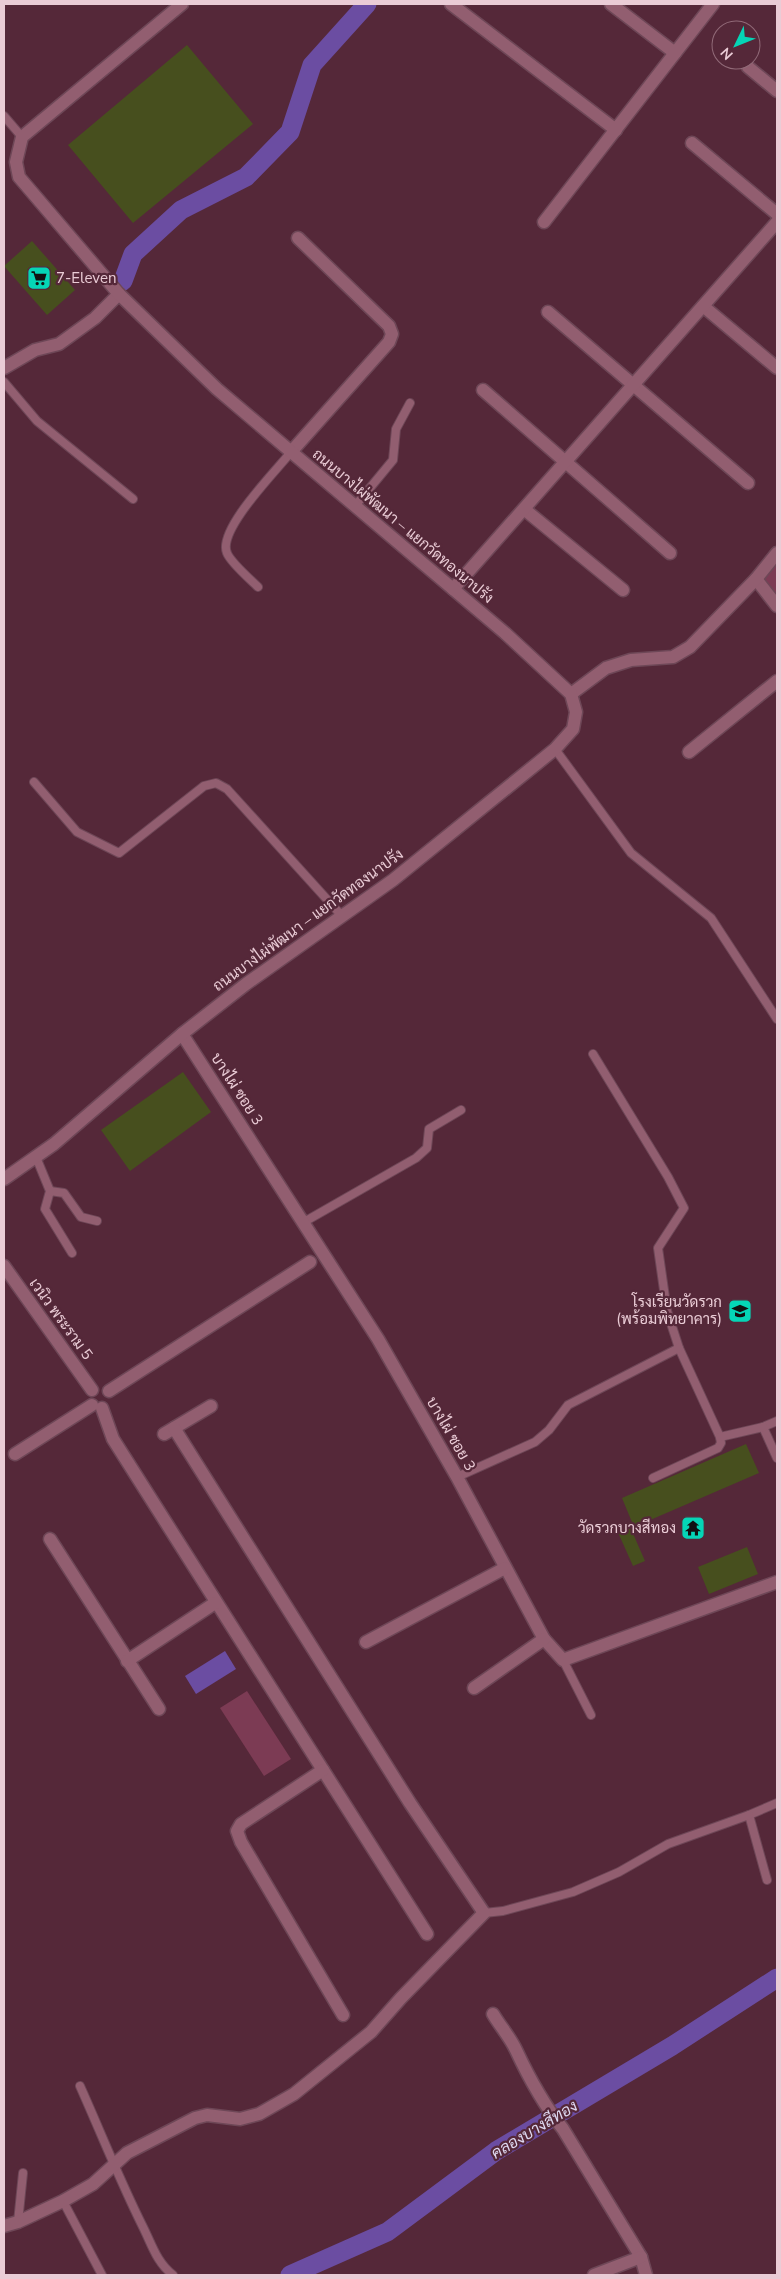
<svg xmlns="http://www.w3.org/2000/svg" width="781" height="2279" font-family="'Nunito Sans',Sarabun,sans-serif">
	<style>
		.green { fill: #7c3b54 }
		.water { fill: #6b4da2 }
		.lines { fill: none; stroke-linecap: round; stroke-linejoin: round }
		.canal { stroke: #6b4da2; stroke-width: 19 }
		.building { fill: #474f1e }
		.service-casing { stroke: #6e4757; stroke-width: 10 }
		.minor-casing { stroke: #6e4757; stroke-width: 15 }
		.tertiary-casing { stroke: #6e4757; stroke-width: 15 }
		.service { stroke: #925e70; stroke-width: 8 }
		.minor { stroke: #925e70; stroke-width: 12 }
		.tertiary { stroke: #925e70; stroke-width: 12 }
		.labels { text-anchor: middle; stroke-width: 4.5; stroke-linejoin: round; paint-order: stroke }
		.poi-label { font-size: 15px; fill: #eaccd6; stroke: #552839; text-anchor: end }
		.street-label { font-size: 15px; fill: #eaccd6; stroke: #552839 }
		.water-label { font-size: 16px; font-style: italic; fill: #ded8f0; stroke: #552839 }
	</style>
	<rect width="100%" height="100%" fill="#552839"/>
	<!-- green -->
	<g class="green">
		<path d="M777,553V606L756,579Z"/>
		<path d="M247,1691L291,1759L264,1776L220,1708Z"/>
	</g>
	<!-- water -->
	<path class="water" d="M225,1651L236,1669L196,1694L185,1676Z"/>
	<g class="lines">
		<!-- canal -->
		<g class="canal">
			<path d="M123,281L133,254L181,210L246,177L290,132L312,65L367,4"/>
			<path d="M290,2275L387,2232L496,2151L672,2046L777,1978"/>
		</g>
	</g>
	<!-- building -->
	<g class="building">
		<path d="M187,45L253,124L133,223L68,145Z"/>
		<path d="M32,241L75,290L47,315L4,266Z"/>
		<path d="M183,1072L211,1112L130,1171L101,1130Z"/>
		<path d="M746,1444L759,1473L634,1527L622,1498Z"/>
		<path d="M628,1522L645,1561L633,1566L616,1528Z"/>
		<path d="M747,1547L758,1574L709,1594L698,1567Z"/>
	</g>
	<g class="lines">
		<!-- service casing -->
		<g class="service-casing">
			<g id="service">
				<path d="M4,116L22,137"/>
				<path d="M4,382L37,421L133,499"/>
				<path d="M355,506L393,460L396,429L410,403"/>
				<path d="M258,587C250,579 231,563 227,553C217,530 276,471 291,452"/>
				<path d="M555,749L631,853L711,918L777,1019"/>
				<path d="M34,782L77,832L119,853L204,786L216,783L227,789L342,916"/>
				<path d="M593,1054L668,1177L684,1208L658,1248L667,1311L679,1348L720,1437L721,1443L718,1448L653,1478"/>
				<path d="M36,1157L50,1191L45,1209L72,1253"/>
				<path d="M50,1191L64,1193L81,1217L97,1221"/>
				<path d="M304,1222L416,1158L427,1148L429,1129L461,1110"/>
				<path d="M777,1421L763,1427L777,1458"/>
				<path d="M720,1437L763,1427"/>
				<path d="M457,1477L535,1442L549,1430L568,1405L679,1348"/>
				<path d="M563,1660L591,1715"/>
				<path d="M767,1880L749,1815L777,1803"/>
				<path d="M484,1913L503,1911L573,1892L619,1872L668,1844L749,1815"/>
				<path d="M80,2086C101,2133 120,2181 143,2227C152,2245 157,2263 173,2275"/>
				<path d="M63,2201L102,2275"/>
				<path d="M18,2222L23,2173"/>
			</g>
		</g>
		<!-- minor casing -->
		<g class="minor-casing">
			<g id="minor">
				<path d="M451,4L616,130"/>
				<path d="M611,4L675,53"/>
				<path d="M748,67L777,91"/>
				<path d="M692,143L777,214"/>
				<path d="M544,222L713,4"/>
				<path d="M703,306L777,368"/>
				<path d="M548,312L748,483"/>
				<path d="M4,368L35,350L59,344L95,318L119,294"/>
				<path d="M483,390L670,553"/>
				<path d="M291,452L389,342L392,334L389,326L298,238"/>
				<path d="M524,509L623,590"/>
				<path d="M756,579L777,606"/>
				<path d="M453,589L777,222"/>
				<path d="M571,694L606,668L631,660L673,657L690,647L756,579L777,553"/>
				<path d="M689,752L777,681"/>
				<path d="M182,1034L378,1339L457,1477L544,1639L563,1660L777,1582"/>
				<path d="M4,1266L92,1390"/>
				<path d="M109,1391L310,1262"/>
				<path d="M102,1408L113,1439L427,1934"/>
				<path d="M164,1434L211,1406"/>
				<path d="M15,1454L92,1405"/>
				<path d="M50,1539L159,1709"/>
				<path d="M366,1642L505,1568"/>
				<path d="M127,1661L215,1603"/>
				<path d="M474,1688L544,1639"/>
				<path d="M323,1770L241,1824L237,1831L241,1842L343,2015"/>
				<path d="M493,2014C500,2026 510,2037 516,2050C529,2078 544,2105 563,2129L641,2257L646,2275"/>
				<path d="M4,2226L18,2222L63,2201L93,2184L127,2153L195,2118L207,2115L240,2119L259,2114L294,2094L371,2032L401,1998L484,1913L410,1803L174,1428"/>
				<path d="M594,2275L641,2257"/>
			</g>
		</g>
		<!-- tertiary casing -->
		<g class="tertiary-casing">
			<path id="tertiary" d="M4,1179L54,1144L182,1034L246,984L393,880L555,749L573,729L576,712L571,694L505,633L217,389L119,294L19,177L16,162L22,137L182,4"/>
		</g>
		<!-- service -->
		<use href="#service" class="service"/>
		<!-- minor -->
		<use href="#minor" class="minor"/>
		<!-- tertiary -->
		<use href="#tertiary" class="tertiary"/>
	</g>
	<!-- icons -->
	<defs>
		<g id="supermarket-square" transform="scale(1.25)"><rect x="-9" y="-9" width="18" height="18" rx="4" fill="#05d5b6" stroke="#552839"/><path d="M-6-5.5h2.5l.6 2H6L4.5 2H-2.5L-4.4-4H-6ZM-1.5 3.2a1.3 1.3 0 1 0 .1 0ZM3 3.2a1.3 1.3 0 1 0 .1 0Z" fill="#111"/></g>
		<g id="school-square" transform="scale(1.25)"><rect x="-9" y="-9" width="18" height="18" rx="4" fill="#05d5b6" stroke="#552839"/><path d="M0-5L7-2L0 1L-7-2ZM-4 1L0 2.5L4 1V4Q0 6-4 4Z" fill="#111"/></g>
		<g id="temple-square" transform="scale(1.25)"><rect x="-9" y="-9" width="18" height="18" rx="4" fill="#05d5b6" stroke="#552839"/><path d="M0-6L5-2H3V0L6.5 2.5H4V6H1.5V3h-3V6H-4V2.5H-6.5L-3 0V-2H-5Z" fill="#111"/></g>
	</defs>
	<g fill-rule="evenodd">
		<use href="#supermarket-square" x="39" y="278"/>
		<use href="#school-square" x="740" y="1311"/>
		<use href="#temple-square" x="693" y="1528"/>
	</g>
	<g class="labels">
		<!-- poi labels -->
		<g class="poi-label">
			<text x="56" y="283" text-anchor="start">7-Eleven</text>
			<text x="722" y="1307">โรงเรียนวัดรวก<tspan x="722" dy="17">(พร้อมพิทยาคาร)</tspan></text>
			<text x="676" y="1533">วัดรวกบางสีทอง</text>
		</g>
		<!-- street labels -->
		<g class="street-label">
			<text transform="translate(403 526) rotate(40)" y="5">ถนนบางไผ่พัฒนา – แยกวัดทองนาปรัง</text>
			<text transform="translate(308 920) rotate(-36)" y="5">ถนนบางไผ่พัฒนา – แยกวัดทองนาปรัง</text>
			<text transform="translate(237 1089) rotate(57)" y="5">บางไผ่ ซอย 3</text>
			<text transform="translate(61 1319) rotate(54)" y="5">เวนิว พระราม 5</text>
			<text transform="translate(451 1434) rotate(60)" y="5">บางไผ่ ซอย 3</text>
		</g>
		<!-- water labels -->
		<g class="water-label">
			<text transform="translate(534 2129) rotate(-31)" y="6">คลองบางสีทอง</text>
		</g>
	</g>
	<!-- border -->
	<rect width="781" height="2279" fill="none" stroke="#eaccd6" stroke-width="10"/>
	<!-- north arrow -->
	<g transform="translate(736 45) rotate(227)"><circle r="24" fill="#552839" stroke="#916a78"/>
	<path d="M0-4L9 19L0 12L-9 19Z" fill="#05d5b6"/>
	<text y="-8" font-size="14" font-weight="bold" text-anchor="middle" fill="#eaccd6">N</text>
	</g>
</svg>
